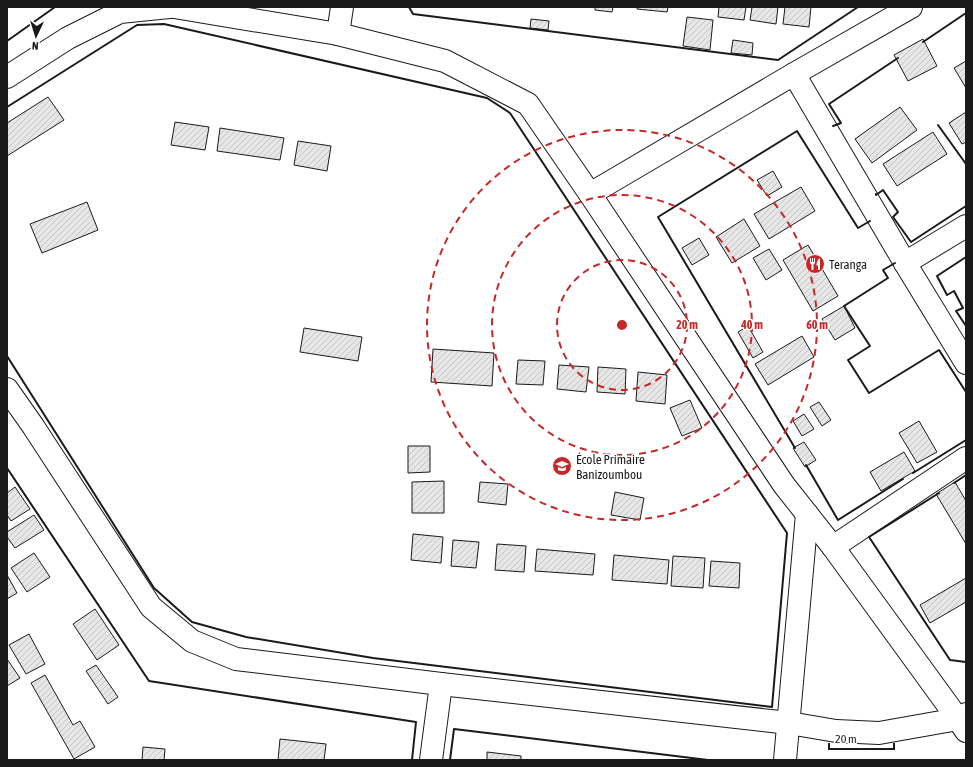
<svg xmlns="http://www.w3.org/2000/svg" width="973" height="767" font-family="'Asap Condensed',sans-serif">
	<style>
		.building { fill: url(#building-hatch); stroke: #1a1a1a }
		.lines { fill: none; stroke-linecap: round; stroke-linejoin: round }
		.minor-casing { stroke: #1a1a1a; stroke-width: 24 }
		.minor { stroke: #fff; stroke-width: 22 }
		.wall { stroke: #1a1a1a; stroke-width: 2 }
		.ring { fill: none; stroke: #c62828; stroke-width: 2; stroke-dasharray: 7 5 }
		.labels { text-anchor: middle; stroke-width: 3; stroke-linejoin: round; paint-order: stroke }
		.poi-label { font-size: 13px; fill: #1a1a1a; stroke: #fff; text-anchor: start }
		.centre { fill: #c62828; stroke: #fff; stroke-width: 2 }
		.ring-label { font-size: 12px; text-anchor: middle; font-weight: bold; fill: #c62828; stroke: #fff; stroke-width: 3; stroke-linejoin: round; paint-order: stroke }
	</style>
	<defs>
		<pattern id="building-hatch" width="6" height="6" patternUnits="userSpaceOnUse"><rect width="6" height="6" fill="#e6e6e6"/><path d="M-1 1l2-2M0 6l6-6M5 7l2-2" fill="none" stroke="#c5c5c5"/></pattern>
	</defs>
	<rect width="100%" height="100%" fill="#fff"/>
	<!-- building -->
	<g class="building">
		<path d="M595,7H613L612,12L595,10Z"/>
		<path d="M637,7H668L667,12L637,9Z"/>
		<path d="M719,7H746L744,20L718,17Z"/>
		<path d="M752,7H778L776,24L750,20Z"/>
		<path d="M785,7H811L809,27L783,24Z"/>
		<path d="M687,17L713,20L710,50L683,46Z"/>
		<path d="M531,19L549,21L548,30L530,28Z"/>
		<path d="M923,39L937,66L908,81L894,55Z"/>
		<path d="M733,40L753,43L752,55L731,53Z"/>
		<path d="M966,61V88L954,68Z"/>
		<path d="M48,97L64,120L7,156V123Z"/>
		<path d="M900,107L917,130L872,163L855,139Z"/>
		<path d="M966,112V142L962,144L949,123Z"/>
		<path d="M175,122L209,127L205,150L171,145Z"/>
		<path d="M220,128L284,138L280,160L217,151Z"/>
		<path d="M933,132L947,154L897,186L883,164Z"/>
		<path d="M298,141L331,146L327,171L294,165Z"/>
		<path d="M773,171L782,187L767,196L757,180Z"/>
		<path d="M801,187L815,211L769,239L754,214Z"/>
		<path d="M87,202L98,230L42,253L30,224Z"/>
		<path d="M744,219L760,246L732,263L716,237Z"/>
		<path d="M699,238L709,255L692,265L682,248Z"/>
		<path d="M808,245L838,296L813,311L783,260Z"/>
		<path d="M769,249L782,270L766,280L753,258Z"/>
		<path d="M844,306L855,328L835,340L822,319Z"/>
		<path d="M748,326L763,352L753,358L738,332Z"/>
		<path d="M304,328L362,337L358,361L300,352Z"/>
		<path d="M802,336L814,357L768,385L755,364Z"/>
		<path d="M433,349L494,353L492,386L431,382Z"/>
		<path d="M518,360L545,361L543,385L516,384Z"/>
		<path d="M559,365L589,367L586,392L557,389Z"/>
		<path d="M598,367L626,369L625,394L597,392Z"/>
		<path d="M638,372L667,375L665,404L636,401Z"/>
		<path d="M690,400L702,428L682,436L670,408Z"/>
		<path d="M819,402L831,420L822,426L810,407Z"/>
		<path d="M804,414L814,429L802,436L793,421Z"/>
		<path d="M919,421L937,452L917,463L899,433Z"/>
		<path d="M804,442L816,460L805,467L793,448Z"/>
		<path d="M408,446H430V472L408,473Z"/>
		<path d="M904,452L915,471L881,491L870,472Z"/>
		<path d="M444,481V513H412V482Z"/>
		<path d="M480,482L508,484L506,505L478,502Z"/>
		<path d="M955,482L966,501V544L936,494Z"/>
		<path d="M15,487L30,509L11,521L7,515V493Z"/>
		<path d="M615,492L644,498L640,520L611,515Z"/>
		<path d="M34,515L44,530L15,548L7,537V532Z"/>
		<path d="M413,534L443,537L441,563L411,560Z"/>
		<path d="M453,540L479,542L476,568L451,566Z"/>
		<path d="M497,544L526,546L524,572L495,570Z"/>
		<path d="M537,549L595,554L593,575L535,571Z"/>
		<path d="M34,553L50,577L27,592L11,568Z"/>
		<path d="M614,555L669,560L667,584L612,580Z"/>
		<path d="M673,556L705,558L703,588L671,586Z"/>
		<path d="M711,561L740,563L739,588L709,586Z"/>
		<path d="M7,575L17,593L7,599Z"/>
		<path d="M966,578V602L930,623L920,605Z"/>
		<path d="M95,609L119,645L97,660L73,624Z"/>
		<path d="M29,634L45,664L26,674L9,645Z"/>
		<path d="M7,659L20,678L7,686Z"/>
		<path d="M96,665L118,697L108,704L86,671Z"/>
		<path d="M45,675L73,725L80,721L95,747L74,759L31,683Z"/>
		<path d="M280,739L326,744L324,760H278Z"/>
		<path d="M143,747L165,749L164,760H142Z"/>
		<path d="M487,752L521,756V760H487Z"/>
	</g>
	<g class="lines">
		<!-- minor casing -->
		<g class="minor-casing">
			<g id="minor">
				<path d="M174,7L338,34L445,61L528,104L590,194L784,485L833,547L958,719L966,731"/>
				<path d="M338,34L342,7"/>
				<path d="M794,74L905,263L966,363"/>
				<path d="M7,77L68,38L120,12L169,7"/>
				<path d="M590,194L794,74L911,7"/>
				<path d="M905,263L966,226"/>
				<path d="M7,389L33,426L151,607L192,641L236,659L441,684L789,723L836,731L879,733L958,719L966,714"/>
				<path d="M833,547L966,458"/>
				<path d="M431,760L441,684"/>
				<path d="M785,760L807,514"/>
			</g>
		</g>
		<!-- minor -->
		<use href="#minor" class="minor"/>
		<!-- wall -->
		<g class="wall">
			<path d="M409,7L413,14L778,60L858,7"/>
			<path d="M7,41L55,7"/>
			<path d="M923,42L966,13"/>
			<path d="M7,107L137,25L164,24L487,98L510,113L787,533L772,707L373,658L246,637L192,622L154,588L7,356"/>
			<path d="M938,125L966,164"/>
			<path d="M833,126L841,123L829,104L898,58"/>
			<path d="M876,194V195L883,190L898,212L893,217L911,242L966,206"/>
			<path d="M966,257L937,276L947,295L954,291L963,308L956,311L966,326"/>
			<path d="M895,263L883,270L888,278L844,306L870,346L848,360L869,393L939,350L966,392"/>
			<path d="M795,448L658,217L797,131L858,228L870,221"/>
			<path d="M806,465L838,520L903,479"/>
			<path d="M7,468L149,681L416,722L412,760"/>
			<path d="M913,473L966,440"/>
			<path d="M954,483L966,475"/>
			<path d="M939,493L869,537L950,660L966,662"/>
			<path d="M450,760L454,729L708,760"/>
		</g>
	</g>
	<!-- distance rings -->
	<g class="ring">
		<circle cx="622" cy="325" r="65"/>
		<circle cx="622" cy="325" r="130"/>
		<circle cx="622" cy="325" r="195"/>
	</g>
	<!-- icons -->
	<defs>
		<g id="restaurant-disc" transform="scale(1)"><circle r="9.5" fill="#c62828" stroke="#fff"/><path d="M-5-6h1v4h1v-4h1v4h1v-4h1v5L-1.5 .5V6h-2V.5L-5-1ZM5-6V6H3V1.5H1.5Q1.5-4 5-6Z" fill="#fff"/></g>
		<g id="school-disc" transform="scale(1)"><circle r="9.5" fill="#c62828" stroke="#fff"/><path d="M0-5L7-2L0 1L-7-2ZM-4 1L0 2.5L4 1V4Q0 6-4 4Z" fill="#fff"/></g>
	</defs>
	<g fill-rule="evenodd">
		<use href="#restaurant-disc" x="815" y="264"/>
		<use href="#school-disc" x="562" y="466"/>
	</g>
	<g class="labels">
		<!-- poi labels -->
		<g class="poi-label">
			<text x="829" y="269">Teranga</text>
			<text x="576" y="464">École Primaire<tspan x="576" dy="15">Banizoumbou</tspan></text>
		</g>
	</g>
	<circle cx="622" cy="325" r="6" class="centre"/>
	<g class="ring-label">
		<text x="687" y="329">20 m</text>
		<text x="752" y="329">40 m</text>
		<text x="817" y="329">60 m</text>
	</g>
	<!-- border -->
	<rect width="973" height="767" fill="none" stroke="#1a1a1a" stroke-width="16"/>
	<!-- north arrow -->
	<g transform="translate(36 36) rotate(184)" stroke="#ffffff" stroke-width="3" paint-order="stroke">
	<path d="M0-3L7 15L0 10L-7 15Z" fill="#1a1a1a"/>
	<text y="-6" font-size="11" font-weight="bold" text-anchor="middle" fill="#1a1a1a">N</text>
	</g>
	<!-- scale -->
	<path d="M829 743v6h65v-6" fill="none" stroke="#1a1a1a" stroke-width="2"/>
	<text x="835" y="743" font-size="12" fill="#1a1a1a" stroke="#ffffff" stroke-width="3" paint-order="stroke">20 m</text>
</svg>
